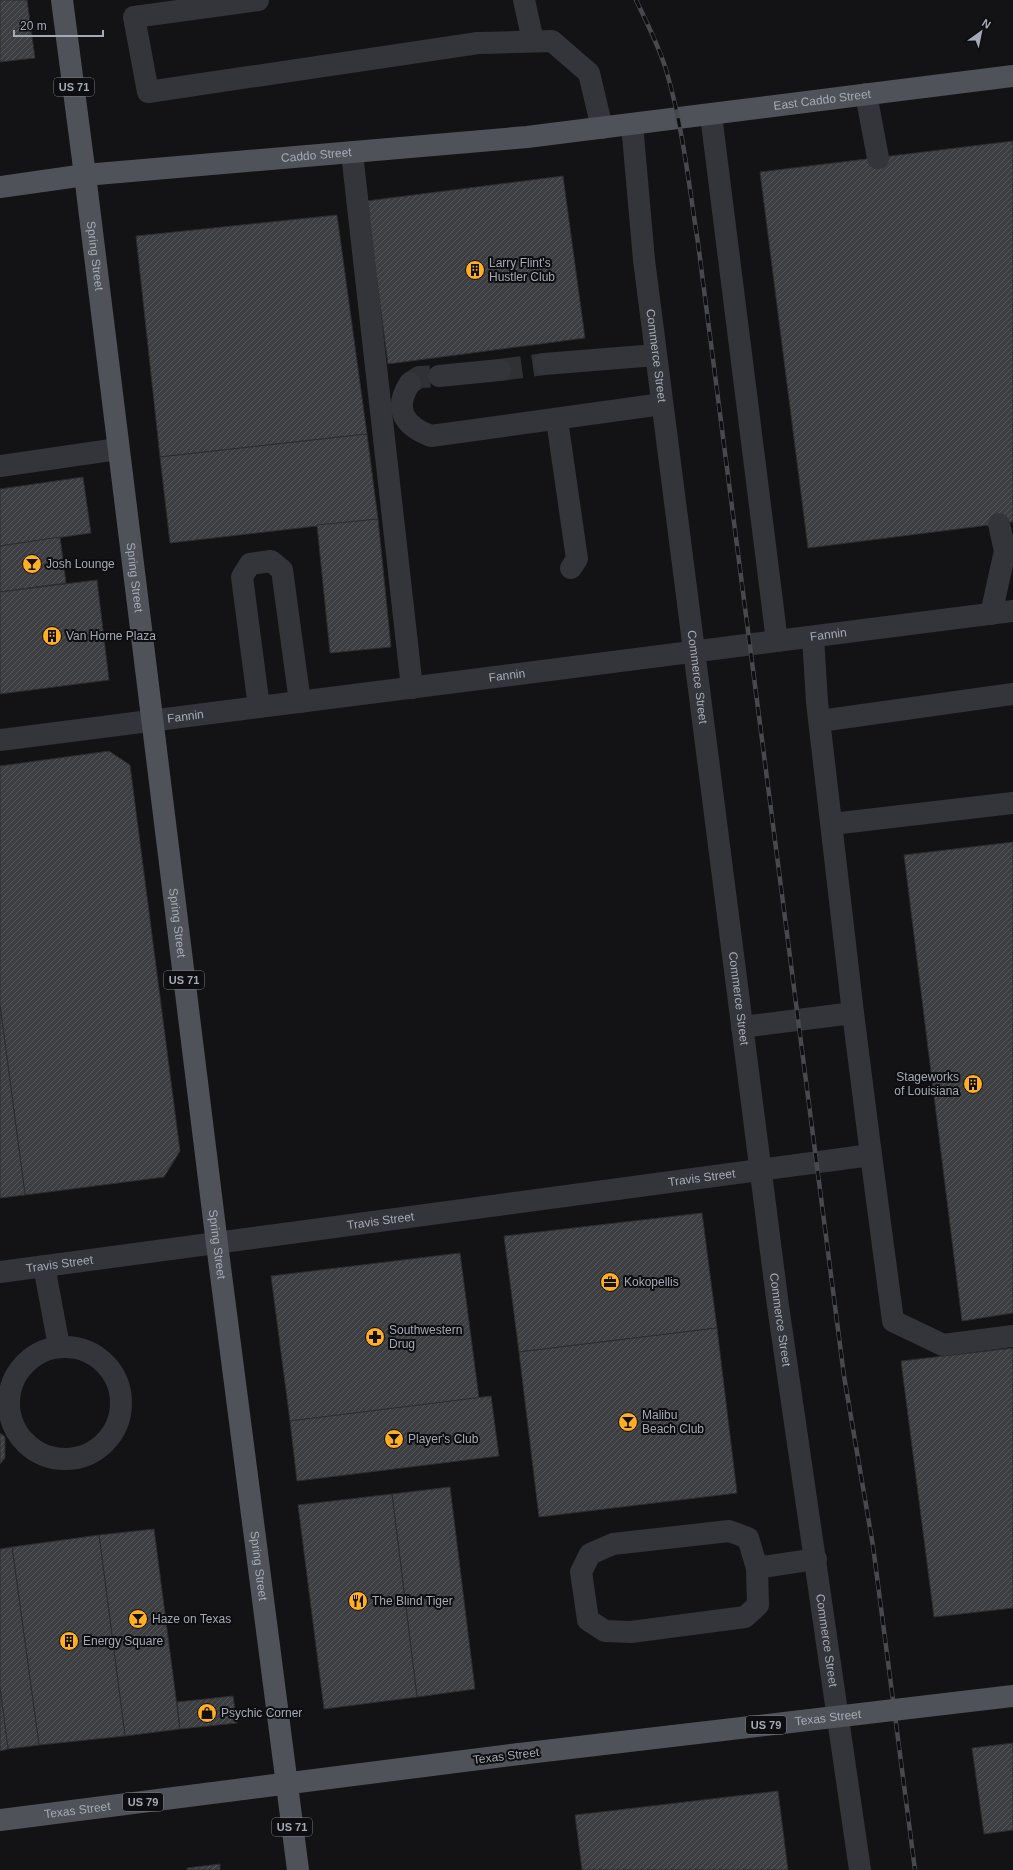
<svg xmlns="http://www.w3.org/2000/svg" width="1013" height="1870" font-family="Helvetica,sans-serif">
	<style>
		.building { fill: url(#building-hatch); stroke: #2d2d31 }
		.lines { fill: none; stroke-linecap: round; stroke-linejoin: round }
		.minor-tunnel { stroke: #303135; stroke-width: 22; stroke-dasharray: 22 11; stroke-linecap: butt }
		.minor { stroke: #34353a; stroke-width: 22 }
		.major { stroke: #505259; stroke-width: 22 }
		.rail-casing { stroke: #47494f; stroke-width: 4.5 }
		.rail { stroke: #0e0e10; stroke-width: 3; stroke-dasharray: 9; stroke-linecap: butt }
		.major-bridge { stroke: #505259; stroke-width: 22 }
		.labels { text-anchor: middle; stroke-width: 4; stroke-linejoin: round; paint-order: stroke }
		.shield { fill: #0e0e10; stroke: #777b84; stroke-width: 1 }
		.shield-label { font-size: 11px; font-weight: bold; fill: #a4aab6 }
		.street-label { font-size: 12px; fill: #a4aab6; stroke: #0e0e10 }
		.poi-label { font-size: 12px; fill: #a4aab6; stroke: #0e0e10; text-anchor: start }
	</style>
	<defs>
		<pattern id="building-hatch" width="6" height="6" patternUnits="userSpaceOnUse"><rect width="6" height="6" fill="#3d3e42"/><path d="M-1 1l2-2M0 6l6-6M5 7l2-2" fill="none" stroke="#56575b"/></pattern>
	</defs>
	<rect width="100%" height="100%" fill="#131315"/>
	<!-- building -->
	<g class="building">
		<path d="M0,0H27L35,58L0,62Z"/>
		<path d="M1013,141V522L808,548L760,172Z"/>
		<path d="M563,176L585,338L388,364L366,201Z"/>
		<path d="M337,215L367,434L160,457L136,236Z"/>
		<path d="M367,434L378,519L170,543L160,457Z"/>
		<path d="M83,477L91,533L0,546V489Z"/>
		<path d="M378,519L391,647L330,653L317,525Z"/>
		<path d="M60,537L66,583L0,592V546Z"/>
		<path d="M97,580L109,680L0,694V592Z"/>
		<path d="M109,751L130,765L180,1151L164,1177L25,1195L0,1005V766Z"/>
		<path d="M1013,842V1313L962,1321L904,855Z"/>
		<path d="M0,1005L25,1195L0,1198Z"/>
		<path d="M702,1213L717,1328L519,1352L504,1236Z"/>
		<path d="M460,1253L479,1398L290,1421L271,1276Z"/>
		<path d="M717,1328L737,1493L539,1517L519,1352Z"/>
		<path d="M1013,1348V1608L934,1617L901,1361Z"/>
		<path d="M491,1396L499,1456L297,1481L290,1421Z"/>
		<path d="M0,1433L5,1437V1458L0,1464Z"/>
		<path d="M450,1487L475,1689L417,1697L392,1494Z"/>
		<path d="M392,1494L417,1697L324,1709L298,1505Z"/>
		<path d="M154,1529L180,1729L125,1736L99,1535Z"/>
		<path d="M99,1535L125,1736L39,1745L12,1547Z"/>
		<path d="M12,1547L39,1745L8,1749L0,1688V1549Z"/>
		<path d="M0,1688L8,1749L0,1751Z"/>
		<path d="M233,1696L237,1723L180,1729L177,1702Z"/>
		<path d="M1013,1743V1830L984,1834L972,1748Z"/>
		<path d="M778,1791L788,1870H582L575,1815Z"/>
		<path d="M220,1864V1870H187V1868Z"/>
	</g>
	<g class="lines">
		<!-- minor-tunnel -->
		<g class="minor-tunnel">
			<path d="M500,370L544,364"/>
			<path d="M410,383L419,377L439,376"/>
		</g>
		<!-- minor -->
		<g class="minor">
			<path d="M258,0L134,17L148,92L478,43L552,41L589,73L602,128"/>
			<path d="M524,0L533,41"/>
			<path d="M866,94L878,158"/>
			<path d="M711,115L777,641"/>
			<path id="s1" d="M632,124L644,260L778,1306L860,1870"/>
			<path d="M352,153L412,688"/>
			<path d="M544,364L656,355"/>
			<path d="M439,376L500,370"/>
			<path d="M410,383C393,409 404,426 431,436L662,404"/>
			<path d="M557,420L577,559L571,568"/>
			<path d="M0,466L118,449"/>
			<path d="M991,614L1005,551L999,524"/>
			<path d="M259,707L242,577L250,564L271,561L282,570L300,702"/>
			<path d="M820,721L1013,694"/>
			<path id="s2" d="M0,740L1013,611"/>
			<path d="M832,824L1013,803"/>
			<path d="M742,1027L853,1013"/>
			<path d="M871,1155L893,1321L943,1345L1013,1336"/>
			<path d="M44,1266L59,1346"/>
			<path id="s3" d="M0,1272L871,1155L853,1013L817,702L813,637"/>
			<circle cx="65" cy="1403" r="56"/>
			<path d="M757,1568L758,1605L745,1617L631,1632L605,1631L588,1620L581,1572L590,1554L613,1544L729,1531L748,1538L757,1568L816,1559"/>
		</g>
		<!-- major -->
		<g class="major">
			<path id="s4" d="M62,0L85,175L217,1244L298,1870"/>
			<path id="s5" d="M0,187L85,175L527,137L1013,76"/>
			<path id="s6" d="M0,1820L519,1754"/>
		</g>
		<!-- rail casing -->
		<g class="rail-casing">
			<path id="rail" d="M636,0C647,23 660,48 667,73C683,128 689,186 698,243L844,1376L873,1546L915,1870"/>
		</g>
		<!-- rail -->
		<use href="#rail" class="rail"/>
		<!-- major-bridge -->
		<path class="major-bridge" id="s7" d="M519,1754L1013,1696"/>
	</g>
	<!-- icons -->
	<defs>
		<g id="building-disc" transform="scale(1)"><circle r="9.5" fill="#ffaf21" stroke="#0e0e10"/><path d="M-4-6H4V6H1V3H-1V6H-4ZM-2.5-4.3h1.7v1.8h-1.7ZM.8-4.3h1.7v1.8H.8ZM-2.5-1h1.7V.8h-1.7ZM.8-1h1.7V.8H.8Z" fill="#111"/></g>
		<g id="bar-disc" transform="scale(1)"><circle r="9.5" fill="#ffaf21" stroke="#0e0e10"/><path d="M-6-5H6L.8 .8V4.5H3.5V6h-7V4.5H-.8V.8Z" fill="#111"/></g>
		<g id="office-disc" transform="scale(1)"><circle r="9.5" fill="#ffaf21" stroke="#0e0e10"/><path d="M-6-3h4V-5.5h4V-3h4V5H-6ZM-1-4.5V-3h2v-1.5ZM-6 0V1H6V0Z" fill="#111"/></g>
		<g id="pharmacy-disc" transform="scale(1)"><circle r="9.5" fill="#ffaf21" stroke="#0e0e10"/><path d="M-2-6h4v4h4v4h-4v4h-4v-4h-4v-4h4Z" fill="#111"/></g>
		<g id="restaurant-disc" transform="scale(1)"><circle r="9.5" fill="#ffaf21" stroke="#0e0e10"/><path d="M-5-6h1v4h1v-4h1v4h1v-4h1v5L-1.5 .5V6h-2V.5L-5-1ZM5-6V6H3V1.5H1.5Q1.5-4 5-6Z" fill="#111"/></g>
		<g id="shop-disc" transform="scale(1)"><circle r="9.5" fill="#ffaf21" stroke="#0e0e10"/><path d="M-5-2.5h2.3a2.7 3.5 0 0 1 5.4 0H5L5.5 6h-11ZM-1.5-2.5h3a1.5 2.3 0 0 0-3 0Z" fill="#111"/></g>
	</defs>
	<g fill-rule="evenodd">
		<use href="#building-disc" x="475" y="270"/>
		<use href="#bar-disc" x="32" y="564"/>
		<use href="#building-disc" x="52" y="636"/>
		<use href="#building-disc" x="973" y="1084"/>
		<use href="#office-disc" x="610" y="1282"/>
		<use href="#pharmacy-disc" x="375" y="1337"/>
		<use href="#bar-disc" x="628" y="1422"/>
		<use href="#bar-disc" x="394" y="1439"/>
		<use href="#restaurant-disc" x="358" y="1601"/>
		<use href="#bar-disc" x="138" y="1619"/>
		<use href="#building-disc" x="69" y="1641"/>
		<use href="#shop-disc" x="207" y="1713"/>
	</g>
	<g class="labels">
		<!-- shield labels -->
		<g class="shield">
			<rect x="54" y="78" width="40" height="18" rx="3"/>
			<rect x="164" y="971" width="40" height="18" rx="3"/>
			<rect x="746" y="1716" width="40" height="18" rx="3"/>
			<rect x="123" y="1793" width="40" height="18" rx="3"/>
			<rect x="272" y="1818" width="40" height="18" rx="3"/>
		</g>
		<g class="shield-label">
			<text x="74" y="91">US 71</text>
			<text x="184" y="984">US 71</text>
			<text x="766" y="1729">US 79</text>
			<text x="143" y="1806">US 79</text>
			<text x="292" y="1831">US 71</text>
		</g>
		<!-- street labels -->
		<g class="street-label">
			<text dy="4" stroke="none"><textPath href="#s5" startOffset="827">East Caddo Street</textPath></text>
			<text dy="4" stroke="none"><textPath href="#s5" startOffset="318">Caddo Street</textPath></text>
			<text dy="4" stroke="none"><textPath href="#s4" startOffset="258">Spring Street</textPath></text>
			<text dy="4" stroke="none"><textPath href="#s1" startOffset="233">Commerce Street</textPath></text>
			<text dy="4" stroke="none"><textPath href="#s4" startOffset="582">Spring Street</textPath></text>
			<text dy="4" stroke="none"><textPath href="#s2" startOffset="835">Fannin</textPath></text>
			<text dy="4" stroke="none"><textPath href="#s2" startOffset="511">Fannin</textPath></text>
			<text dy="4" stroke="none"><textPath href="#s1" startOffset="557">Commerce Street</textPath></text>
			<text dy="4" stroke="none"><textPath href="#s2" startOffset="187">Fannin</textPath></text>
			<text dy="4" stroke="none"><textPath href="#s4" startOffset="930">Spring Street</textPath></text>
			<text dy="4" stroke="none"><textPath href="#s1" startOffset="881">Commerce Street</textPath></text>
			<text dy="4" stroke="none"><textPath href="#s3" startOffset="708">Travis Street</textPath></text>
			<text dy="4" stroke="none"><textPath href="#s3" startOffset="384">Travis Street</textPath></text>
			<text dy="4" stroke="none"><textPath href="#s4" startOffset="1254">Spring Street</textPath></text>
			<text dy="4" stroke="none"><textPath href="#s3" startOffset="60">Travis Street</textPath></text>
			<text dy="4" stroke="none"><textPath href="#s1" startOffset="1205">Commerce Street</textPath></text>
			<text dy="4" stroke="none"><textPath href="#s4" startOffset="1578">Spring Street</textPath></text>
			<text dy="4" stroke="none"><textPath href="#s1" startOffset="1529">Commerce Street</textPath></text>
			<text dy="4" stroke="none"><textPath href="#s7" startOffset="311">Texas Street</textPath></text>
			<text transform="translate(506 1756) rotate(-7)" y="4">Texas Street</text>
			<text dy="4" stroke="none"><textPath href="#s6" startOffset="78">Texas Street</textPath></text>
		</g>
		<!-- poi labels -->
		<g class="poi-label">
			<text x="489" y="267">Larry Flint's<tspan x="489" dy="14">Hustler Club</tspan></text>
			<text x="46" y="568">Josh Lounge</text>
			<text x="66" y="640">Van Horne Plaza</text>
			<text x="959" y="1081" text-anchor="end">Stageworks<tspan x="959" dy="14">of Louisiana</tspan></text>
			<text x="624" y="1286">Kokopellis</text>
			<text x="389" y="1334">Southwestern<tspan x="389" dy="14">Drug</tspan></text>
			<text x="642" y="1419">Malibu<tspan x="642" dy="14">Beach Club</tspan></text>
			<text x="408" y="1443">Player's Club</text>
			<text x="372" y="1605">The Blind Tiger</text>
			<text x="152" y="1623">Haze on Texas</text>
			<text x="83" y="1645">Energy Square</text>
			<text x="221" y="1717">Psychic Corner</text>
		</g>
	</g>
	<!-- north arrow -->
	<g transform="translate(981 32) rotate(33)" stroke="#0e0e10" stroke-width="3" paint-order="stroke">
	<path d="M0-3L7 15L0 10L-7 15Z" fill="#a4aab6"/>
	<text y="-6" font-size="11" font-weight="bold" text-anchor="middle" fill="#a4aab6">N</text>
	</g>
	<!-- scale -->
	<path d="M14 30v6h89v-6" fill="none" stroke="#a4aab6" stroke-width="2"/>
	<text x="20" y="30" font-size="12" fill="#a4aab6" stroke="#0e0e10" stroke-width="3" paint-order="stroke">20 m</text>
</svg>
